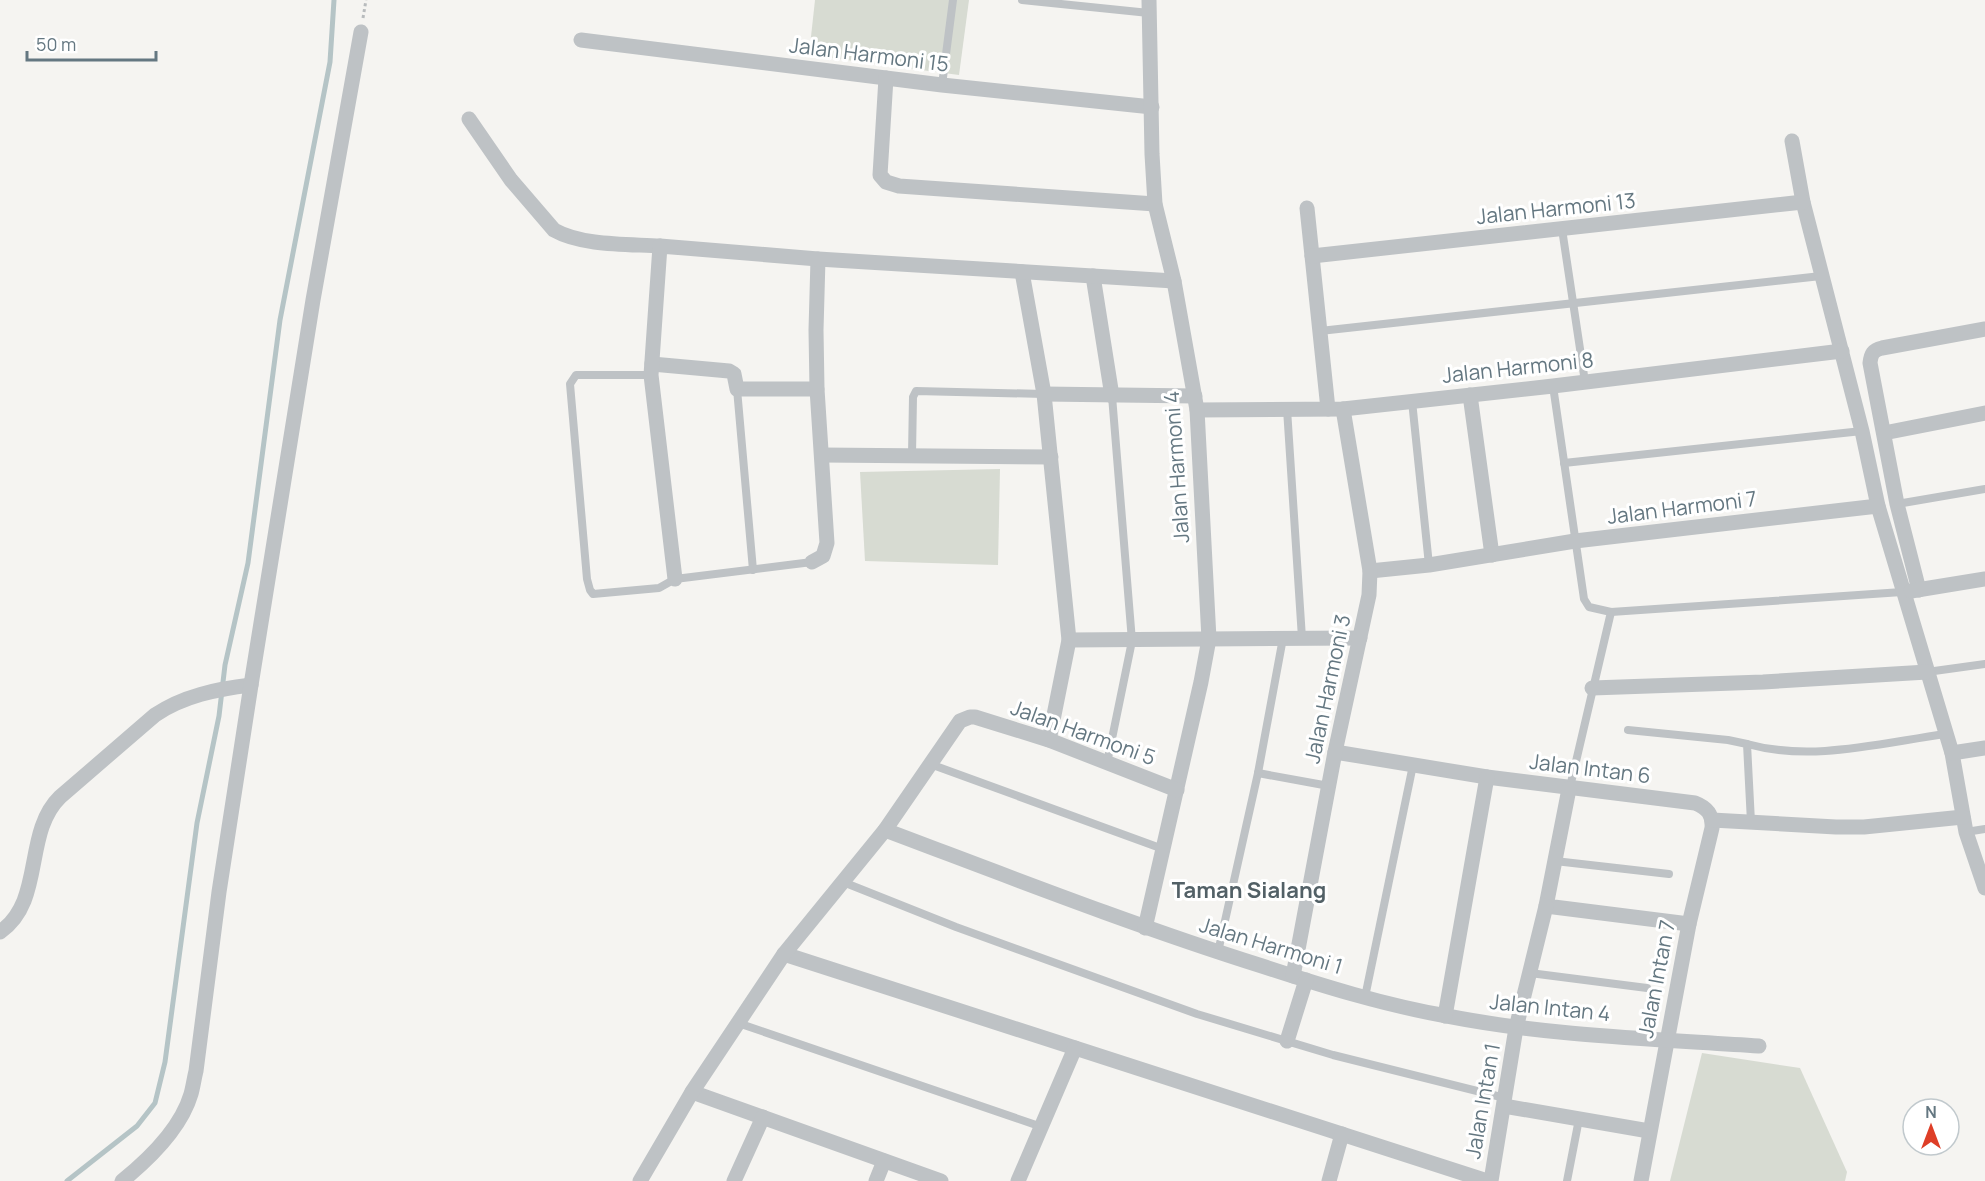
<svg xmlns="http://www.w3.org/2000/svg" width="1985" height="1181" font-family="Manrope,sans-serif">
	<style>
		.green { fill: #d7dbd2 }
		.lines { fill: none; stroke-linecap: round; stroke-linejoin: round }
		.stream { stroke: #b5c4c6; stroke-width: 5 }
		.path { stroke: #b8bbbd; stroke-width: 3; stroke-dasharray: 3 3; stroke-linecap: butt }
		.lane { stroke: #bec2c5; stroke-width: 8 }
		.street { stroke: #bec2c5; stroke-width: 15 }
		.labels { text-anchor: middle; stroke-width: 6; stroke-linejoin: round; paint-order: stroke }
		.street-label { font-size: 21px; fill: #647781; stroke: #fff }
		.neighbourhood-label { font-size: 22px; font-weight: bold; fill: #526066; stroke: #fff }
	</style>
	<rect width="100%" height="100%" fill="#f5f4f1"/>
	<!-- green -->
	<g class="green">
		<path d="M815,0H969L959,75L809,55Z"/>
		<path d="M1000,469L998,565L865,561L860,472Z"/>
		<path d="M1702,1053L1800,1068L1847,1172L1845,1181H1670Z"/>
	</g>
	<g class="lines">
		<!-- stream -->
		<path class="stream" d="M67,1181L137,1126L155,1103L165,1062L197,823L219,716L225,665L248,563L280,320L330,62L334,0"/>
		<!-- path -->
		<path class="path" d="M363,18L366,0"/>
		<!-- lane -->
		<g class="lane">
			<path d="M1022,0L1149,13"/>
			<path d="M942,85L953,0"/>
			<path d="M1562,229L1585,382"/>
			<path d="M1320,331L1821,276"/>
			<path d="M651,375H576L570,384L587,579L590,590L593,594L659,588L675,579L812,562"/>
			<path d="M1553,386L1584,599L1589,607L1611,612L1570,787"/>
			<path d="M737,389L753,570"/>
			<path d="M1412,401L1429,565"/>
			<path d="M1287,409L1302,638"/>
			<path d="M912,455L913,397L916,391L1044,394"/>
			<path d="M1564,463L1862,431"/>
			<path d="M1897,504L1985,489"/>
			<path d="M1611,612L1902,592"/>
			<path d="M1927,672L1985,664"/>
			<path d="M1628,730L1728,740L1747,744L1751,822"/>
			<path d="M1747,744C1812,762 1880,743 1946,734"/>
			<path d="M1107,763L1132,641L1112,396"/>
			<path d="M930,764L1163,849"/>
			<path d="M1258,773L1329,786"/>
			<path d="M1966,832L1985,829"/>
			<path d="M1555,861L1669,874"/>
			<path d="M843,882L956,927L1197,1014L1333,1055L1505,1098"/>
			<path d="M1218,952L1258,773L1283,638"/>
			<path d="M1530,973L1647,988"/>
			<path d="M1365,997L1413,765"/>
			<path d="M738,1023L1042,1127"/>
			<path d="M1567,1181L1579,1119"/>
		</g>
		<!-- street -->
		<g class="street">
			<path d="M581,40L942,85L1152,107"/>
			<path d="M886,78L880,175L886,182L899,186L1155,204"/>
			<path d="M469,119L511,180L554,230C582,246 628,244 660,246"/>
			<path d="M1792,141L1803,202L1862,431L1878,506L1952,753L1966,832L1985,888"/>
			<path d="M1307,208L1328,409"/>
			<path d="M1312,256L1803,202"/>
			<path d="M1022,272L1044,394L1069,640L1049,740"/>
			<path d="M1093,276L1112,396"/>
			<path d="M652,364L729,371L734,374L737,389H817"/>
			<path d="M1044,394L1195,396"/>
			<path d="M1470,395L1492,555"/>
			<path d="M1197,410L1343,409L1553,386L1842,351"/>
			<path d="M1884,433L1985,413"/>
			<path d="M822,455L1051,457"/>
			<path d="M812,562L823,556L827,543L817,389L816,330L818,259"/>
			<path d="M1370,571L1429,565L1575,541L1878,506"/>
			<path d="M675,579L651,375L660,246L818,259L1174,281"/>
			<path d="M1919,590L1897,504L1870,363C1871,354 1873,350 1882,348L1985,329"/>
			<path d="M1911,591L1985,579"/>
			<path d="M1069,640L1360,638"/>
			<path d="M1592,688L1763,682L1927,672"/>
			<path d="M1335,752L1487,777L1695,803C1708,808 1713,815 1712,828L1689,924L1641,1181"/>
			<path d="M1952,753L1985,748"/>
			<path d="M1569,789L1546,906L1689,924"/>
			<path d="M1712,820L1836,827H1864L1963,817"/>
			<path d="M885,830C1010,877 1135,926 1262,966C1323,986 1384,1005 1447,1016C1549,1036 1655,1039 1759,1046"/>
			<path d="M1145,928L1201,682L1209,639L1197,410L1174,281L1155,204L1152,154L1149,0"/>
			<path d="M0,932C45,901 23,833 60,797L155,715C183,696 217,689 251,685"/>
			<path d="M784,954L1487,1181"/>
			<path d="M1293,976L1335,752L1369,595L1370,571L1343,409"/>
			<path d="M1445,1016L1487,777"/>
			<path d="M1287,1041L1306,980"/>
			<path d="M692,1092L941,1181"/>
			<path d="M1504,1106L1649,1131"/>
			<path d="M122,1181C148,1160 181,1128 191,1094C193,1087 194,1079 196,1071L219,892L251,685L313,300L361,32"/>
			<path d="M640,1181L692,1092L784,954L885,830L960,721L970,717H975L1049,740L1177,790"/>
			<path d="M734,1181L763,1117"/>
			<path d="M876,1181L884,1161"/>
			<path d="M1018,1181L1075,1048"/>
			<path d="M1329,1181L1342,1134"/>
			<path d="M1491,1181L1516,1028L1546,906"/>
		</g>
	</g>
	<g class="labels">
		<!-- street labels -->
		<g class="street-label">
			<text transform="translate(869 55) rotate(7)" y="7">Jalan Harmoni 15</text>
			<text transform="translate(1556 209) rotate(-6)" y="7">Jalan Harmoni 13</text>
			<text transform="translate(1518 368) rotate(-6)" y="7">Jalan Harmoni 8</text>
			<text transform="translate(1177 467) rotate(-94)" y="7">Jalan Harmoni 4</text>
			<text transform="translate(1682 508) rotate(-7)" y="7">Jalan Harmoni 7</text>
			<text transform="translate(1328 689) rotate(-78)" y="7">Jalan Harmoni 3</text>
			<text transform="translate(1083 733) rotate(20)" y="7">Jalan Harmoni 5</text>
			<text transform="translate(1590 769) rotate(7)" y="7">Jalan Intan 6</text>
			<text transform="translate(1271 946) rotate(17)" y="7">Jalan Harmoni 1</text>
			<text transform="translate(1657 979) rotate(-79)" y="7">Jalan Intan 7</text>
			<text transform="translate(1550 1008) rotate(6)" y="7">Jalan Intan 4</text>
			<text transform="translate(1483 1101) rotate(-80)" y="7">Jalan Intan 1</text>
		</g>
		<!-- neighbourhood labels -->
		<g class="neighbourhood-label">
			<text x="1249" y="898">Taman Sialang</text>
		</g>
	</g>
	<!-- north arrow -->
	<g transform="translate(1931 1127)"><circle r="28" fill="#ffffff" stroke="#c1c9cd" stroke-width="1.5"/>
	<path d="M0-4.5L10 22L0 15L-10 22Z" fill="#de3e27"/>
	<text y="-9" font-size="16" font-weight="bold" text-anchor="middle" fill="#647781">N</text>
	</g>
	<!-- scale -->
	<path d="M27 51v9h129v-9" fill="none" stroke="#647781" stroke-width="3"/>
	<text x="36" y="51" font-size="18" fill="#647781" stroke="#ffffff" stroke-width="4.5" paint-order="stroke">50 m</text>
</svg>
